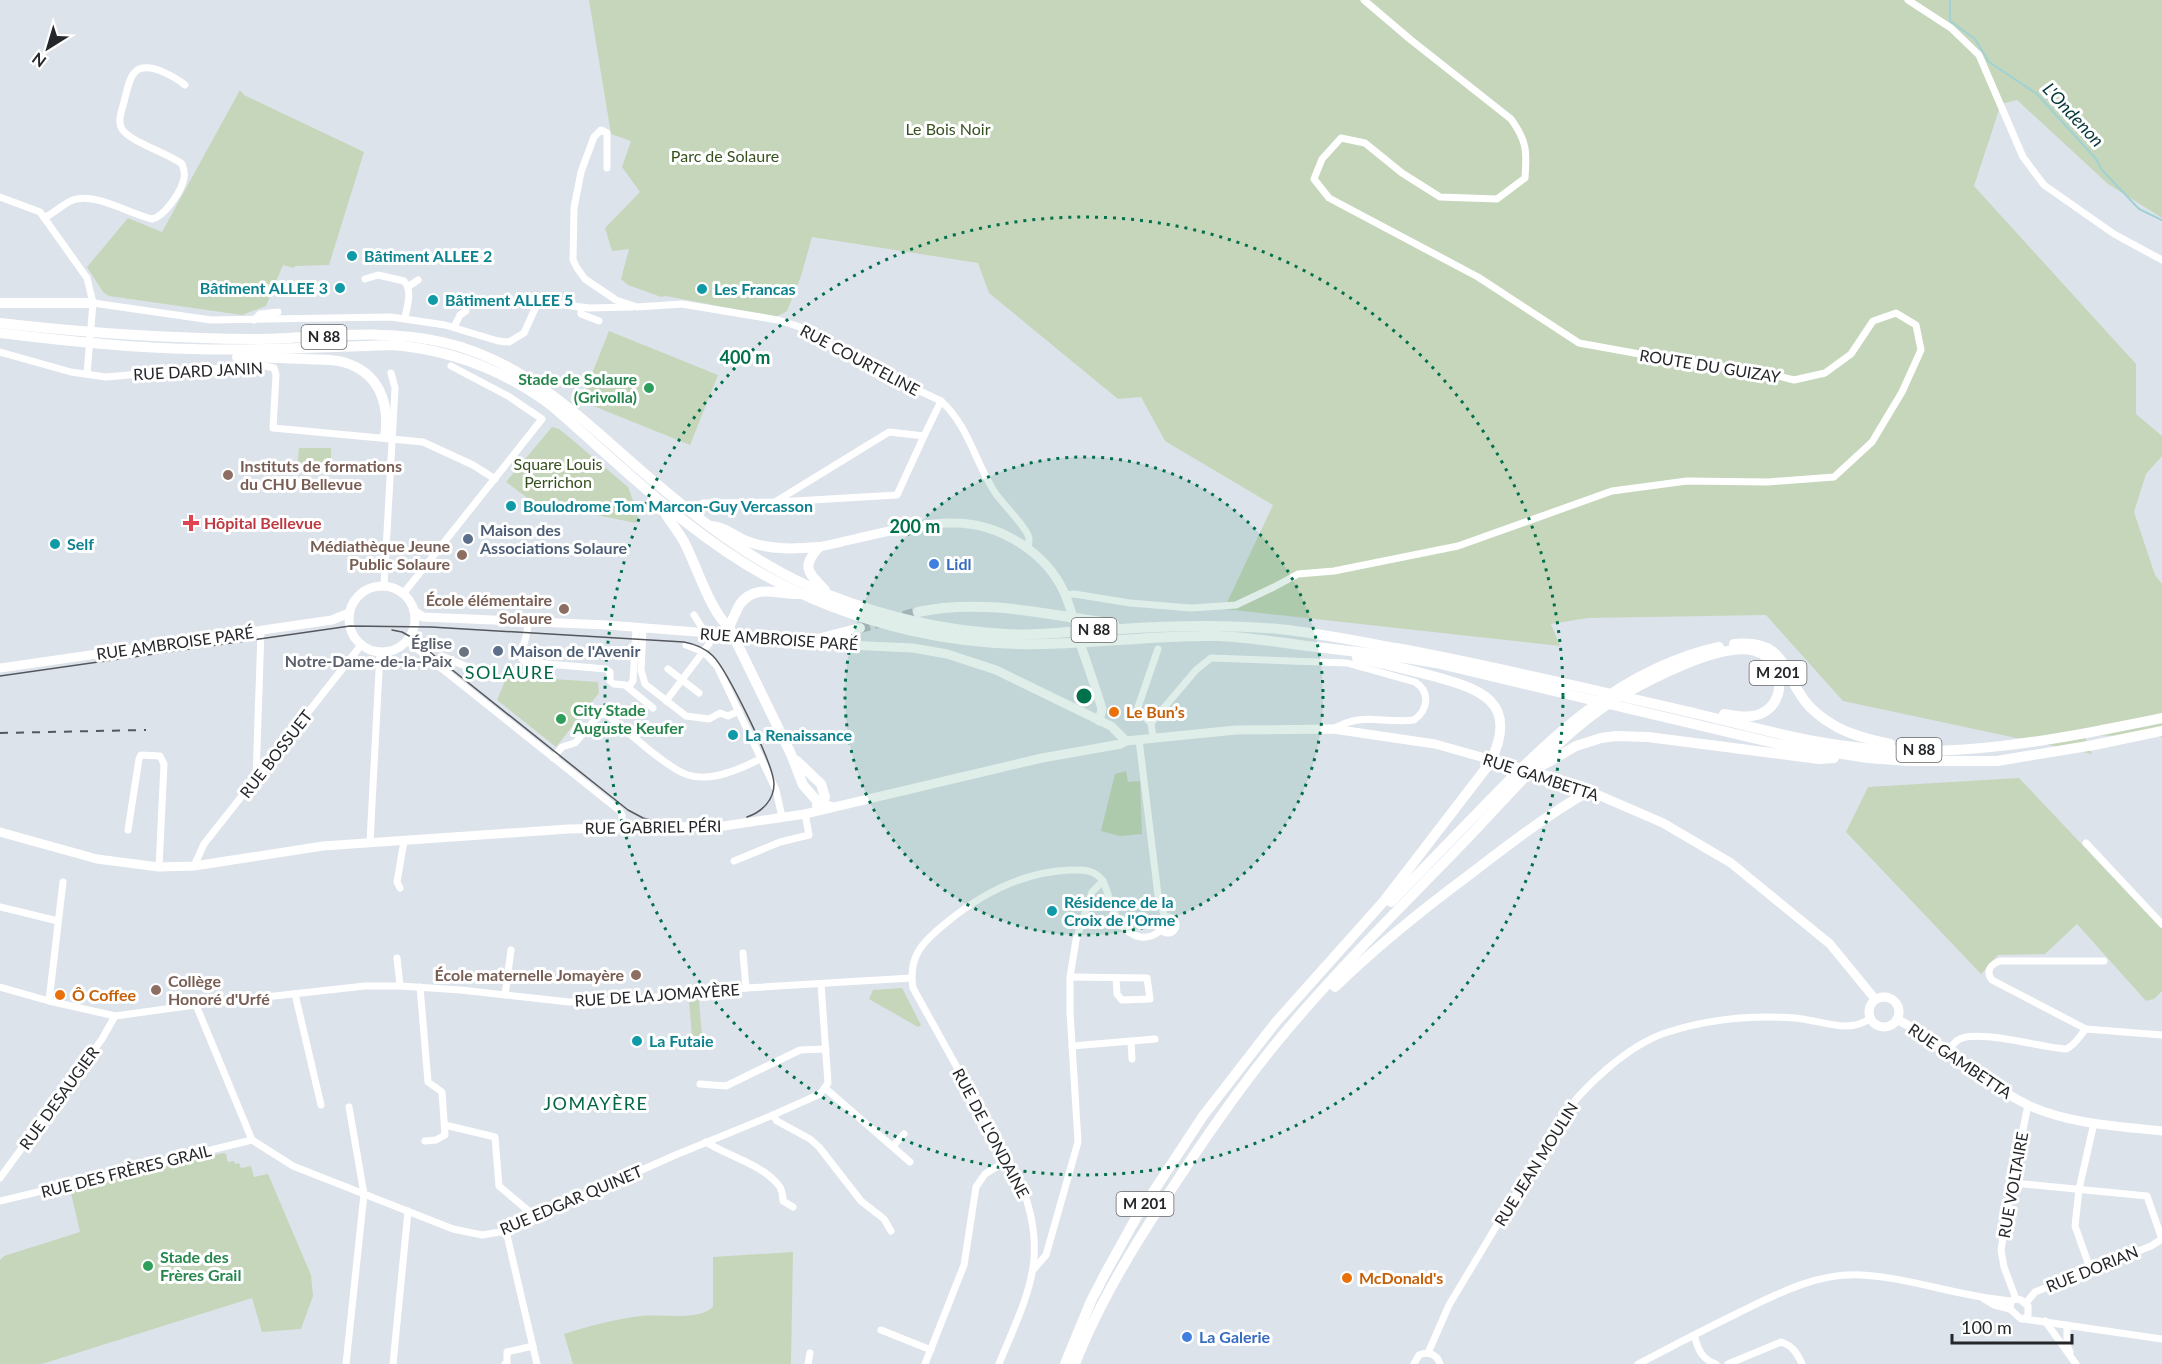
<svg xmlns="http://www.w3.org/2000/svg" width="2162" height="1364" font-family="Lato,sans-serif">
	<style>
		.green { fill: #c6d6bb }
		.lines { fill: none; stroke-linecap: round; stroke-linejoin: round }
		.stream { stroke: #a0d1d4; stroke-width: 2 }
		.trunk-tunnel { stroke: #b8bdc4; stroke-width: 10; stroke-dasharray: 10 5; stroke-linecap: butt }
		.minor { stroke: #fff; stroke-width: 7 }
		.secondary { stroke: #fff; stroke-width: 9 }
		.trunk { stroke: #fff; stroke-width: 10 }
		.tram { stroke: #54575c; stroke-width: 1.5 }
		.rail { stroke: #54575c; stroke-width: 2; stroke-dasharray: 8 8; stroke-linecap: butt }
		.ring { fill: none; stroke: #00714a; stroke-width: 3; stroke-dasharray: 3 6 }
		.culture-dot { fill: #0f9aa8; stroke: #fff; stroke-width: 2 }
		.leisure-dot { fill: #2e9e5b; stroke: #fff; stroke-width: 2 }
		.education-dot { fill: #8d6e63; stroke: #fff; stroke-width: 2 }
		.health-dot { fill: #e0444e; stroke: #fff; stroke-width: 2 }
		.service-dot { fill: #5c6f8a; stroke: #fff; stroke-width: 2 }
		.shop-dot { fill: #3f7fe0; stroke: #fff; stroke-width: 2 }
		.worship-dot { fill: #6b7280; stroke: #fff; stroke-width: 2 }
		.food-dot { fill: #e8710a; stroke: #fff; stroke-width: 2 }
		.labels { text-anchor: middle; stroke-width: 6; stroke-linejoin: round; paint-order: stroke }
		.shield { fill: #fff; stroke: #666769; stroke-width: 1.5 }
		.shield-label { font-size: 15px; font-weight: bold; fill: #242629 }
		.park-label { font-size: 16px; fill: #36501f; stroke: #fff }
		.culture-label { font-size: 16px; font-weight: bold; fill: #0d838f; stroke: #fff; text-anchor: start }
		.street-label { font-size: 16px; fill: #242629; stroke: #fff }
		.leisure-label { font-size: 16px; font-weight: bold; fill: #27864d; stroke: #fff; text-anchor: start }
		.education-label { font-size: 16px; font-weight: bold; fill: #785e54; stroke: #fff; text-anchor: end }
		.health-label { font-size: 16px; font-weight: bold; fill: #be3a42; stroke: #fff; text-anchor: start }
		.service-label { font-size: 16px; font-weight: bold; fill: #4e5e75; stroke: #fff; text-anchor: start }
		.shop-label { font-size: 16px; font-weight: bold; fill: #366cbe; stroke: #fff; text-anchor: start }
		.worship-label { font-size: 16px; font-weight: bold; fill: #5b616d; stroke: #fff; text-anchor: end }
		.food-label { font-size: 16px; font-weight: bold; fill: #c56008; stroke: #fff; text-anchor: start }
		.water-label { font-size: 18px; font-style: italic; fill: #08383a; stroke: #fff }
		.neighbourhood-label { font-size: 18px; letter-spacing: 1.5px; fill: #036744; stroke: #fff }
		.centre { fill: #00714a; stroke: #fff; stroke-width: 3 }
		.ring-label { font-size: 18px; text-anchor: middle; font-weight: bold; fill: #00714a; stroke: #fff; stroke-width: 6; stroke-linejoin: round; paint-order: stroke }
	</style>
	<rect width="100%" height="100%" fill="#dde3eb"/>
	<!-- green -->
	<g class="green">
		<path d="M589,0H2162V218L2108,184L2017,100L2001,104L1974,186L2136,364V414L2162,436V456L2146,474L2134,512L2155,575L2162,584V737L2084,735L2092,754L1843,701L1766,615L1588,618L1551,624L1560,646L1224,609L1273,505L1165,441L1141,397L1118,399L989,293L978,263L812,237L801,276L787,311L776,317L666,296L661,297L628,285L621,279L629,249L612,251L605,228L640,192L622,167L631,141L611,134Z"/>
		<path d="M240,90L244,95L364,152L329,265L295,266L294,268L283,265L266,306L242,315L109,296L103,292L87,267L128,218L162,232Z"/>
		<path d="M609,331L718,375L690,445L581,401Z"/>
		<path d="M552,427L559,429L569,437L628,487L638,514L636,523L533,502L506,482Z"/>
		<path d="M299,448H331V472L297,473Z"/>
		<path d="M507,676L598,682L599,693L556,747L497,700Z"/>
		<path d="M1126,771L1128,782L1140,781L1142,834L1120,836L1101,831L1115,774Z"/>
		<path d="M2019,778L2162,929V991L2154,999L2146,1001L2077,924L2045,954L1998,955L1981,974L1846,832L1868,787Z"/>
		<path d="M902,988L921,1025L918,1027L869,999L873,990Z"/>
		<path d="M699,1000L702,1036H692L689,1001Z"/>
		<path d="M223,1153L226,1154L228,1162L234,1161L235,1164L239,1163L241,1168L251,1166L254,1177L268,1174L311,1275L313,1296L301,1329L262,1332L252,1298L42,1364H0V1260L4,1256L80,1232L70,1189Z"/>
		<path d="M793,1252L791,1364H573L564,1334C589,1326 615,1319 641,1316C661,1314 698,1321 713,1307V1257Z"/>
	</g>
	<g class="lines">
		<!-- stream -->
		<path class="stream" d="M1950,0V21L1975,39L1989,62L2037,94L2096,159L2102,170L2139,209L2162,220"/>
		<!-- trunk-tunnel -->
		<path class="trunk-tunnel" d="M860,628L918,612"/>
		<!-- minor -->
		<g class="minor">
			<path d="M1908,0L1951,28L1979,55L2023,157L2044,185L2114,234L2162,260"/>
			<path d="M607,168V133L601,130L594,137L581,172L574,208L573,260L577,268L585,279L616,300L637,307L682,304L778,320L800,327L844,355L941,401C969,426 976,465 996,494C1004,505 1024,525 1028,535C1030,539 1029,544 1028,549"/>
			<path d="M0,197L40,212L87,278L93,303L87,374"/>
			<path d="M44,218C54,213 63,204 73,200C95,192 130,214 152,219C164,217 182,191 184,178C185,173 184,169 182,164C168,153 130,142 122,129C117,121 122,110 124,102C130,78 132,60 161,71C170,75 177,78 185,85"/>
			<path d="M365,279L378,275L404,281C413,291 407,306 405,318"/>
			<path d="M409,286L418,280"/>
			<path d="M93,303L211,320L391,317L445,325L498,341L509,342L524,333L538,302L589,308L632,307"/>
			<path d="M581,307V314L599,321"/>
			<path d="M254,320L260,314L278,312"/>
			<path d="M454,327L460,315L466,311"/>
			<path d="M0,352L71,372L106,377L173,371L265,366L274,368L276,375L273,428L423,442L473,465L495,479"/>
			<path d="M778,502L897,495L924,436"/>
			<path d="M703,503L775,502L889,432L924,436L941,401"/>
			<path d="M384,586L395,388L391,373"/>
			<path d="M403,594L542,419L508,396L451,366"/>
			<path d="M1065,595L1074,594L1130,603L1191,608L1236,605L1274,587L1298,574L1334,571L1458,546L1612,491L1687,481L1768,482L1834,477L1872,442L1902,392L1921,350L1916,325L1896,313L1873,321L1851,354L1825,373L1794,380L1758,371L1667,359L1579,343L1478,277L1329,198L1314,179L1322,159L1341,138L1365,143L1402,173L1440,197L1497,199L1525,178C1527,152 1527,141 1511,119L1411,40L1364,0"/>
			<path d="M528,622C528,638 521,645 522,659L525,662L606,669L610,672V681L614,684L625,685L653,708"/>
			<path d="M643,629L641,670L645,684L686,716L709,719L720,713L728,716L739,711"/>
			<path d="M410,639L411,644L620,811L622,815V827"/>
			<path d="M686,645L704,652L717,666L776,790L782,817"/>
			<path d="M436,664L442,656L493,678"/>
			<path d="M668,669L699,693"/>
			<path d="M628,687L633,681L636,628"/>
			<path d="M666,701L709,644L711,634L704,631L694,615"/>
			<path d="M1151,723L1139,712L1138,707L1158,649"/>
			<path d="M1153,738L1151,723L1196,670L1211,658L1347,663L1415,682C1431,692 1428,710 1414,720C1381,724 1365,711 1333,729"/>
			<path d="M1139,740L1158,895L1165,918"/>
			<path d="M553,758L562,747L575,743L598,716L603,714L609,716C627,731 668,769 688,775C709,782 738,770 756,761"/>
			<path d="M256,778L261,631"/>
			<path d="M128,830L139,759L141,755L160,756L164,764L159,867"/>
			<path d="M370,842L380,652"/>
			<path d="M2086,843L2162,924"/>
			<path d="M734,861L780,842L809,835L805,814"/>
			<path d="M194,866L204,844L362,644"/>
			<path d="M400,888L397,882L404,841"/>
			<path d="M0,907L58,921"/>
			<circle cx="1168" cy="925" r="8"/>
			<path d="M743,953L746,988"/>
			<path d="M397,958L400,986"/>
			<path d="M1070,977L1147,978L1150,999L1122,1000L1117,994L1116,978"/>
			<path d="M0,987L49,1001L115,1016L202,1004L365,986H400L461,990L569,1002L617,1001L746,988L911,978"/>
			<path d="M420,987L428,1082L442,1092L445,1135L436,1140L425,1141"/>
			<path d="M295,994L321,1105"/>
			<path d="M505,995L511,950"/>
			<path d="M49,1001L63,882"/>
			<path d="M196,1005L252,1140L293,1166L453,1229L482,1235L506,1231L673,1156L773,1115L820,1094L828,1083L821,984"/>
			<path d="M2086,1029L1992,980C1985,971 1991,964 2000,961H2104"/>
			<path d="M1131,1041L1132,1059"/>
			<path d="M1072,1046L1155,1039"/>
			<path d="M1949,1051C1951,1048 1954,1042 1958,1040C1975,1028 2043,1048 2066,1049C2076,1045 2079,1036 2086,1029L2162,1035"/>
			<path d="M700,1084L726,1086L800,1050L826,1049"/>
			<path d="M825,1088L910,1162"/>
			<path d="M773,1115L777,1121L810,1139L819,1147L861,1201L884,1219L891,1231"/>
			<path d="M445,1125L495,1137L499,1186L537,1218"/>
			<path d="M706,1142C729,1157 763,1164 780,1187C782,1191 783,1197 783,1201L793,1207"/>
			<path d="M893,1146L904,1134"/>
			<path d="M0,1178L102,1039L115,1016"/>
			<path d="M2013,1183L2147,1196L2162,1239"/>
			<path d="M0,1201L252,1140"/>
			<path d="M506,1231L537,1364"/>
			<path d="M1034,1269L1046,1255L1078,1142L1070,1012V977L1076,940L1092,892L1103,881"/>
			<path d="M2091,1271L2075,1226L2079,1189L2094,1123"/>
			<path d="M1984,1299L1994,1305L2010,1309"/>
			<path d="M2016,1299L2004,1267L2001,1250L2011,1188L2028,1105"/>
			<path d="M2016,1299L2021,1300L2028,1306V1315L2024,1319H2021L2010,1309L2011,1301Z"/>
			<path d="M2026,1303L2035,1292L2151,1246L2162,1239"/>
			<path d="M2024,1319L2162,1339"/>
			<path d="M2045,1321L2076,1364"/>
			<path d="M2067,1325V1345L2070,1352"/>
			<path d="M881,1330L931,1350"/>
			<path d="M1694,1335C1698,1349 1701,1359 1716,1364"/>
			<path d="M1428,1353L1449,1305L1559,1122C1581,1088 1629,1044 1668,1032C1709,1019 1752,1015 1795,1018C1821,1020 1848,1035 1871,1018"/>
			<path d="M346,1364L364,1194L349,1107"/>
			<path d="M393,1364L408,1211"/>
			<path d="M505,1364H507V1352L533,1346"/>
			<path d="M808,1364L810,1353"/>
			<path d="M925,1364L964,1265L976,1187L985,1174L1008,1160"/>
			<path d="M999,1364C1028,1293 1051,1256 1019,1179L913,988C911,976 912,963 918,952C924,941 936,931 946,923C982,893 1023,872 1070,870C1084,870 1094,869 1103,881C1112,901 1115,933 1141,937C1150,938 1155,935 1162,929"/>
			<path d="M1414,1364L1419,1355C1428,1351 1437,1354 1440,1364"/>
			<path d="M1638,1364C1671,1347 1703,1330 1736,1314C1775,1295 1817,1272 1862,1275C1912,1278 1960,1297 2011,1301"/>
			<path d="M1728,1364L1781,1342C1793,1346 1797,1353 1802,1364"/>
		</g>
		<!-- secondary -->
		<g class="secondary">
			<path d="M819,547C860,539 913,522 954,523C998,523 1045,551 1064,592C1072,610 1076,630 1082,649C1089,669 1096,689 1102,709L1099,721"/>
			<circle cx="382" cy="619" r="33"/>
			<path d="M414,611L423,617L607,625L760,637L802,643L913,648L947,654L996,670L1111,726L1126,741"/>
			<path d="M0,668L332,620L349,613"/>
			<path d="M0,832L97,859L159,867L194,866L323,846L568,829L724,826L805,814L1042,758L1121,744L1126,741L1236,730L1333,729L1435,744L1549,776L1589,791L1663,823L1731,863L1830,944L1875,999"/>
			<circle cx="1884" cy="1012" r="15"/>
			<path d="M1897,1019C1914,1029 1932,1039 1948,1051C1975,1070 1998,1091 2028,1105C2069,1124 2117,1126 2162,1131"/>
		</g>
		<!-- trunk -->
		<g class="trunk">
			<path d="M0,303H93"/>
			<path d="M0,323C87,333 173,339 261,339C321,338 383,328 442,342C530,361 591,429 657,484C710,529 764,569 829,595C885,617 945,631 1006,634C1032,636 1059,632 1085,631C1149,627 1214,623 1278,629C1320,633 1361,642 1402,649C1503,668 1602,692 1702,715C1749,726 1798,740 1846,746C1952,761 2059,739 2162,718"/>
			<path d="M0,333C64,341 128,348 192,349C259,351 326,347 393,345C453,350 504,370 552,406C625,469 696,542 783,585C863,625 954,646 1044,644C1101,643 1159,635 1217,636C1247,637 1277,642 1307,646C1350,651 1393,655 1436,663L1778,744L1868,758L1908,761H1997L2094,745L2162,731"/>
			<path d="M237,357C260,357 283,358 306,359C318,360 332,359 343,362C379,372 390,403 385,437"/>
			<path d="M658,500C664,515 675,526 683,540C696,563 710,612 729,627L791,754L803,785L818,802L831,807"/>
			<path d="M711,526C726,527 735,537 749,542C772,550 795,549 819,547"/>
			<path d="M819,547C800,568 809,573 825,590"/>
			<path d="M918,612C983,598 1050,615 1114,624"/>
			<path d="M729,627C733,619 736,611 740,604C756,583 778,595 800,594"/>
			<path d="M802,643L860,628"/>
			<path d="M1734,644C1791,639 1781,677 1810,707C1834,731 1859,737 1890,744"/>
			<path d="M797,761L821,784L825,797L817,805"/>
			<path d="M1545,764L1576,746L1601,738L1616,736L1648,737L1819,759L1834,758"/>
			<path d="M1391,902C1423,869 1455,836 1487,803C1553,735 1623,668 1719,647"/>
			<path d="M1335,987C1377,946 1422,910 1469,875C1508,845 1547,815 1589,791"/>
			<path d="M1065,1364L1091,1301L1106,1272L1136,1218L1203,1116L1276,1022L1384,901L1490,763C1520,701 1481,689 1429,675C1406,669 1382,663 1357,658"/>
			<path d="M1075,1364C1097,1307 1131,1250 1165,1199C1200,1145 1236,1092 1277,1042C1334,973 1398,910 1460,846C1510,795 1556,736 1617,698C1647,681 1721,641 1755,651C1786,660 1788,706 1757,715C1746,718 1735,716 1724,714"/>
		</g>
		<!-- tram -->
		<g class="tram">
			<path d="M392,630L402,632L411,637L628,810L643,818L654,821"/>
			<path d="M0,676L350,626L431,627L684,642C695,644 705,648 713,656C727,670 774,765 774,784C774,800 762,812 747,817"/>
		</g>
		<!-- rail -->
		<path class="rail" d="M0,733L146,730"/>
	</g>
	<!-- distance rings -->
	<circle cx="1084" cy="696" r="239" fill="#00714a" fill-opacity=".12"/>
	<g class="ring">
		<circle cx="1084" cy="696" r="239"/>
		<circle cx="1084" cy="696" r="479"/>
	</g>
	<!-- markers -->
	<g class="culture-dot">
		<circle cx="352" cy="256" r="6"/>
		<circle cx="340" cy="288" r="6"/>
		<circle cx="702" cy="289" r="6"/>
		<circle cx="433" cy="300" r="6"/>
		<circle cx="511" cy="506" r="6"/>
		<circle cx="55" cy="544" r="6"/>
		<circle cx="733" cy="735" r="6"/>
		<circle cx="1052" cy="911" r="6"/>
		<circle cx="637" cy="1041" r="6"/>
	</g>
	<g class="leisure-dot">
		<circle cx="649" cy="388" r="6"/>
		<circle cx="561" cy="719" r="6"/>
		<circle cx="148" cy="1266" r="6"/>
	</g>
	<g class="education-dot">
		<circle cx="228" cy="475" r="6"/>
		<circle cx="462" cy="555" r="6"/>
		<circle cx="564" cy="609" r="6"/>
		<circle cx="636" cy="975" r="6"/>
		<circle cx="156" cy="990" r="6"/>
	</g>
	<path class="health-dot" d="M188 514h6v6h6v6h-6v6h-6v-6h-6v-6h6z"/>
	<g class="service-dot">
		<circle cx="468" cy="539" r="6"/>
		<circle cx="498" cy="651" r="6"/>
	</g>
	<g class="shop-dot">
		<circle cx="934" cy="564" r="6"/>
		<circle cx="1187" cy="1337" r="6"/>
	</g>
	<circle class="worship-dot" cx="464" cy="652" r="6"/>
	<g class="food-dot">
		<circle cx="1114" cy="712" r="6"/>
		<circle cx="60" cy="995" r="6"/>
		<circle cx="1347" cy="1278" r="6"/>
	</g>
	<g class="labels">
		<!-- shield labels -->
		<g class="shield">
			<rect x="301.5" y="325" width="45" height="24" rx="4.5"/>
			<rect x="1071.5" y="618" width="45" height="24" rx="4.5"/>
			<rect x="1749.5" y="661" width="57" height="24" rx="4.5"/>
			<rect x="1896.5" y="738" width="45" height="24" rx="4.5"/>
			<rect x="1116.5" y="1192" width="57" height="24" rx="4.5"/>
		</g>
		<g class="shield-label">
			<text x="324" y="342">N 88</text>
			<text x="1094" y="635">N 88</text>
			<text x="1778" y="678">M 201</text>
			<text x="1919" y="755">N 88</text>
			<text x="1145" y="1209">M 201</text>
		</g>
		<!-- park labels -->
		<g class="park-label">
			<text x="948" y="135">Le Bois Noir</text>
			<text x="725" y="162">Parc de Solaure</text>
			<text x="558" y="470">Square Louis<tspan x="558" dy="18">Perrichon</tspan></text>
		</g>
		<!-- culture labels -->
		<g class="culture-label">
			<text x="364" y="262">Bâtiment ALLEE 2</text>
			<text x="328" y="294" text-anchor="end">Bâtiment ALLEE 3</text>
			<text x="714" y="295">Les Francas</text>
			<text x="445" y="306">Bâtiment ALLEE 5</text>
			<text x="523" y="512">Boulodrome Tom Marcon-Guy Vercasson</text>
			<text x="67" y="550">Self</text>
			<text x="745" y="741">La Renaissance</text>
			<text x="1064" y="908">Résidence de la<tspan x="1064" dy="18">Croix de l'Orme</tspan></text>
			<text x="649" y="1047">La Futaie</text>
		</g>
		<!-- street labels -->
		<g class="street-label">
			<text transform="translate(860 360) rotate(28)" y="6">RUE COURTELINE</text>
			<text transform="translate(1710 366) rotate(9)" y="6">ROUTE DU GUIZAY</text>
			<text transform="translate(198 371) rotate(-3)" y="6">RUE DARD JANIN</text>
			<text transform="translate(779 639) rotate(4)" y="6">RUE AMBROISE PARÉ</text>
			<text transform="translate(175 643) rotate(-8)" y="6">RUE AMBROISE PARÉ</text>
			<text transform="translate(276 754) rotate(-52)" y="6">RUE BOSSUET</text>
			<text transform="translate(1541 777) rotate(18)" y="6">RUE GAMBETTA</text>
			<text transform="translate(653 827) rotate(-1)" y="6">RUE GABRIEL PÉRI</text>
			<text transform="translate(657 995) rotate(-4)" y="6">RUE DE LA JOMAYÈRE</text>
			<text transform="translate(1960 1061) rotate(34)" y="6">RUE GAMBETTA</text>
			<text transform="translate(59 1098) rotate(-54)" y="6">RUE DESAUGIER</text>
			<text transform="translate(991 1133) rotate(62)" y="6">RUE DE L'ONDAINE</text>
			<text transform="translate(1536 1164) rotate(-58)" y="6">RUE JEAN MOULIN</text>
			<text transform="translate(126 1171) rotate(-14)" y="6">RUE DES FRÈRES GRAIL</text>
			<text transform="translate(2013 1185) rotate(-80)" y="6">RUE VOLTAIRE</text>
			<text transform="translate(571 1200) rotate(-23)" y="6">RUE EDGAR QUINET</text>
			<text transform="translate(2092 1269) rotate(-22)" y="6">RUE DORIAN</text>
		</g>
		<!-- leisure labels -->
		<g class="leisure-label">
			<text x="637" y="385" text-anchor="end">Stade de Solaure<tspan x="637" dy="18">(Grivolla)</tspan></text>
			<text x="573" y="716">City Stade<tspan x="573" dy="18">Auguste Keufer</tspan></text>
			<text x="160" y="1263">Stade des<tspan x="160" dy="18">Frères Grail</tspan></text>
		</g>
		<!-- education labels -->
		<g class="education-label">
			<text x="240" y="472" text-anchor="start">Instituts de formations<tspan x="240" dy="18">du CHU Bellevue</tspan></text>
			<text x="450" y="552">Médiathèque Jeune<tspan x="450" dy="18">Public Solaure</tspan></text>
			<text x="552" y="606">École élémentaire<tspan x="552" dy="18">Solaure</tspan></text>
			<text x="624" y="981">École maternelle Jomayère</text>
			<text x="168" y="987" text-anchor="start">Collège<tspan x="168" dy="18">Honoré d'Urfé</tspan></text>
		</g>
		<!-- health labels -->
		<g class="health-label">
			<text x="204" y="529">Hôpital Bellevue</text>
		</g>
		<!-- service labels -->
		<g class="service-label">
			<text x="480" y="536">Maison des<tspan x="480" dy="18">Associations Solaure</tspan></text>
			<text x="510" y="657">Maison de l'Avenir</text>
		</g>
		<!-- shop labels -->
		<g class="shop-label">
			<text x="946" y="570">Lidl</text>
			<text x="1199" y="1343">La Galerie</text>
		</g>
		<!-- worship labels -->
		<g class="worship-label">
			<text x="452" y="649">Église<tspan x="452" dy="18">Notre-Dame-de-la-Paix</tspan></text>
		</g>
		<!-- food labels -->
		<g class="food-label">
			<text x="1126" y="718">Le Bun’s</text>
			<text x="72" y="1001">Ô Coffee</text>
			<text x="1359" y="1284">McDonald's</text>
		</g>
		<!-- water labels -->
		<g class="water-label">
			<text transform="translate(2073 115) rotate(47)" y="6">L'Ondenon</text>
		</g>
		<!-- neighbourhood labels -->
		<g class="neighbourhood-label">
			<text x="510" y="679">SOLAURE</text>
			<text x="596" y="1110">JOMAYÈRE</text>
		</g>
	</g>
	<circle cx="1084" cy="696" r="9" class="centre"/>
	<g class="ring-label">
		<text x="745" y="364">400 m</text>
		<text x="915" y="533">200 m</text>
	</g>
	<!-- north arrow -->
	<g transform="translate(48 48) rotate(217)" stroke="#ffffff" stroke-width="4.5" paint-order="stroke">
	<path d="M0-4.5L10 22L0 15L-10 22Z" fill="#242629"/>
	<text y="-9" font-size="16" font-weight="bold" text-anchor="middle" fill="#242629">N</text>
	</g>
	<!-- scale -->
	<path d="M1952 1334v9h120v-9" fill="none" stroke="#242629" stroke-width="3"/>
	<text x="1961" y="1334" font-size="18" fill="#242629" stroke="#ffffff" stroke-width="4.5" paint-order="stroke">100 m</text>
</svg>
